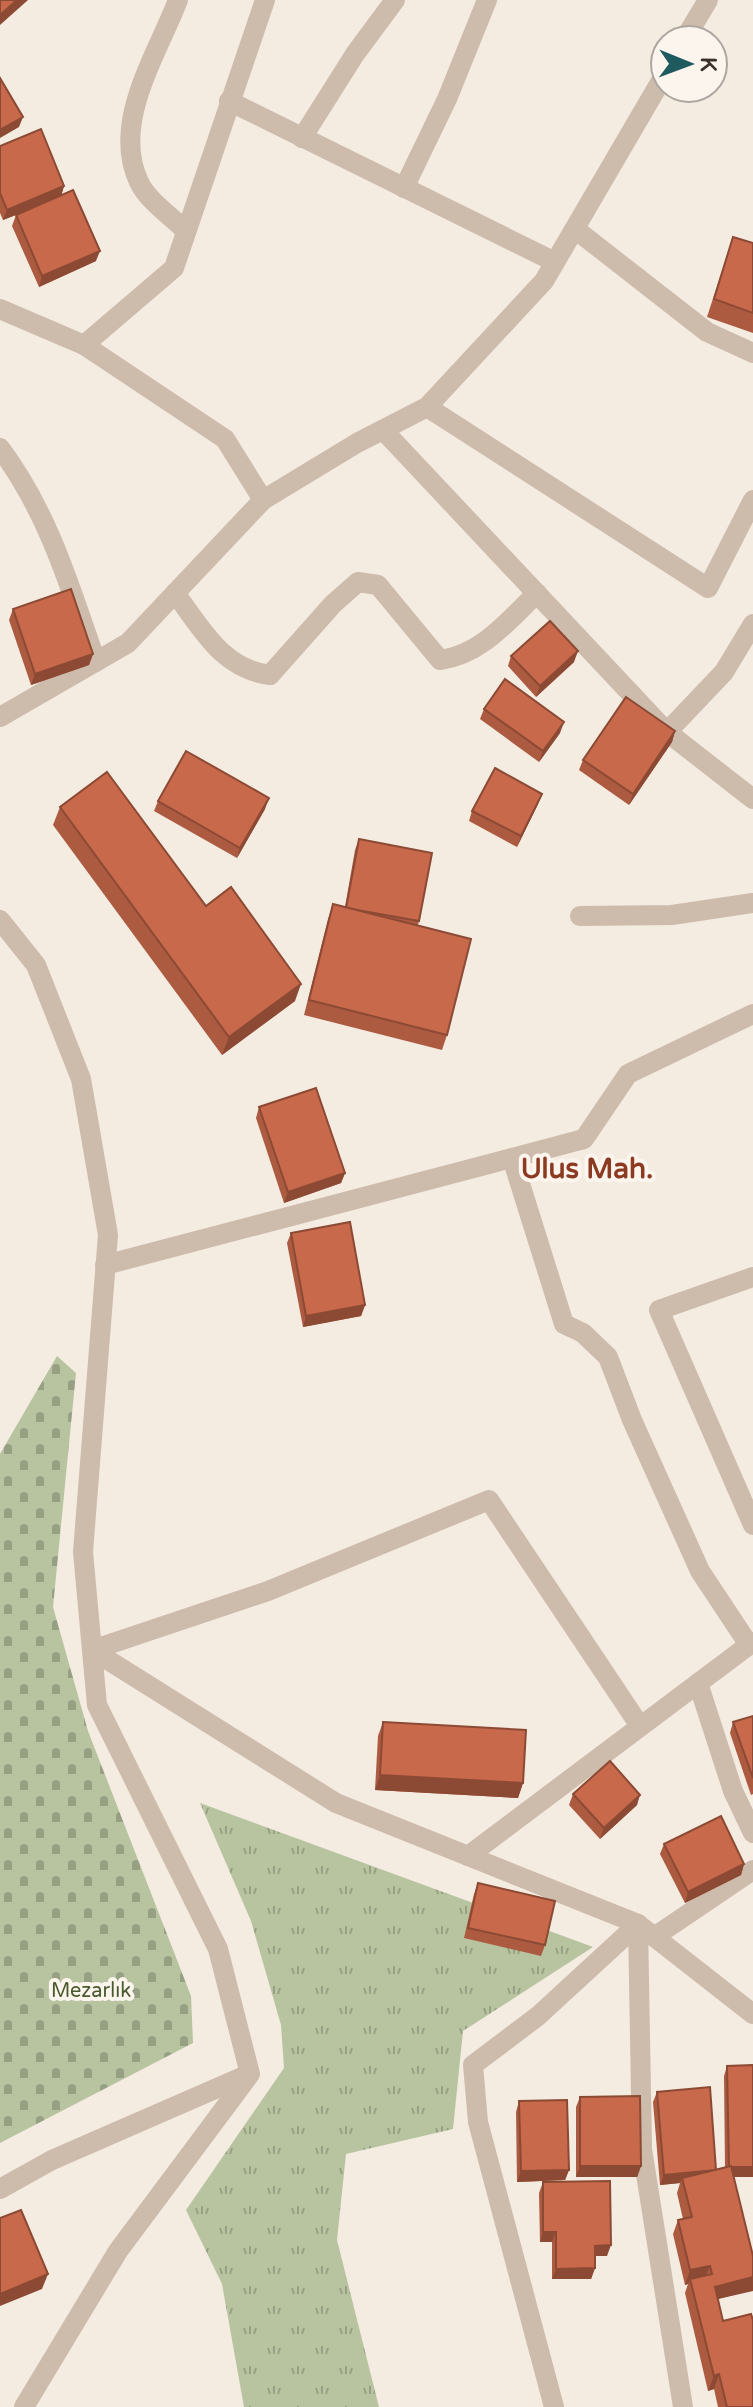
<svg xmlns="http://www.w3.org/2000/svg" width="753" height="2407" font-family="'Varela Round',sans-serif">
	<style>
		.grass { fill: url(#grass-tufts) }
		.cemetery { fill: url(#cemetery-stones) }
		.lines { fill: none; stroke-linecap: round; stroke-linejoin: round }
		.minor { stroke: #cdbbac; stroke-width: 20 }
		.wall { fill: #ac5a40 }
		.shaded-wall { fill: #8c4a34 }
		.building { fill: #c8694b; stroke: #8c4a34; stroke-width: 2 }
		.labels { text-anchor: middle; stroke-width: 8; stroke-linejoin: round; paint-order: stroke }
		.park-label { font-size: 20px; fill: #4a5a2e; stroke: #fbf5ee }
		.district-label { font-size: 28px; font-weight: bold; fill: #8c3b22; stroke: #fbf5ee }
	</style>
	<defs>
		<pattern id="grass-tufts" width="24" height="20" patternUnits="userSpaceOnUse" patternTransform="scale(2)"><rect width="24" height="20" fill="#b8c4a0"/><path d="M3 7l-1-3M5 7V3M7 7l1-3M15 17l-1-3M17 17v-4M19 17l1-3" fill="none" stroke="#97a083"/></pattern>
		<pattern id="cemetery-stones" width="16" height="16" patternUnits="userSpaceOnUse" patternTransform="scale(2)"><rect width="16" height="16" fill="#b8c4a0"/><path d="M2 7V4a2 2 0 0 1 4 0v3zM10 15v-3a2 2 0 0 1 4 0v3z" fill="#97a083"/></pattern>
	</defs>
	<rect width="100%" height="100%" fill="#f4ebe1"/>
	<!-- grass -->
	<path class="grass" d="M200,1803L593,1947L463,2031L453,2129L346,2154L337,2240L379,2407H244L222,2284L186,2210L284,2068L281,2025L251,1921Z"/>
	<!-- cemetery -->
	<path class="cemetery" d="M57,1356L76,1373L53,1607L88,1731L191,1996L193,2043L0,2143V1454Z"/>
	<g class="lines">
		<!-- minor -->
		<g class="minor">
			<path d="M178,0C157,55 111,123 139,182C147,200 172,217 186,231"/>
			<path d="M684,40L708,0"/>
			<path d="M229,101L555,262"/>
			<path d="M302,138L355,54L395,0"/>
			<path d="M404,188L447,99L487,0"/>
			<path d="M575,229L707,332L753,353"/>
			<path d="M0,309L84,345L225,439L263,500"/>
			<path d="M84,345L174,268L265,0"/>
			<path d="M427,407L708,588L753,500"/>
			<path d="M383,430L667,732L753,799"/>
			<path d="M0,448C48,512 70,587 96,662"/>
			<path d="M175,593C202,629 222,669 270,675L333,604L358,582L378,585L440,660C481,655 509,620 537,593"/>
			<path d="M0,717L128,643L263,500L357,443L427,407L544,281L665,74"/>
			<path d="M667,732L724,672L753,624"/>
			<path d="M580,916L672,915L753,903"/>
			<path d="M0,920L36,965L81,1079L108,1235L83,1552L97,1705L218,1949L250,2074L118,2251L24,2407"/>
			<path d="M512,1158L564,1324L583,1333L608,1357L632,1420L700,1571L749,1645"/>
			<path d="M105,1265L584,1139L628,1074L753,1014"/>
			<path d="M753,1277L659,1310L753,1525"/>
			<path d="M92,1650L336,1803L638,1924L753,2014"/>
			<path d="M92,1650L268,1591L489,1500L640,1726"/>
			<path d="M698,1683L733,1791L753,1833"/>
			<path d="M468,1856L753,1642"/>
			<path d="M638,1924L642,2149L683,2407"/>
			<path d="M654,1937L753,1870"/>
			<path d="M0,2189L52,2160L247,2075"/>
			<path d="M554,2407L478,2122L473,2065L538,2016L638,1924"/>
		</g>
	</g>
	<!-- wall -->
	<g class="wall">
		<path d="M0,146L64,186L61,195L96,261L39,287L12,226L16,215L21,213L3,220L0,213Z"/>
		<path d="M733,237L753,243V333L707,317Z"/>
		<path d="M13,609L93,654L89,665L31,685L9,620Z"/>
		<path d="M511,656L574,662L536,697L508,666Z"/>
		<path d="M484,709L560,733L539,762L480,719Z"/>
		<path d="M675,731L672,742L629,805L579,770L583,760Z"/>
		<path d="M542,794L538,804L517,847L469,821L472,811Z"/>
		<path d="M158,801L265,809L237,858L154,811Z"/>
		<path d="M60,807L206,906L295,1001L222,1055L53,825Z"/>
		<path d="M359,839L419,921L418,925L447,1035L442,1050L304,1015L328,919L333,904L345,907L355,850Z"/>
		<path d="M259,1107L345,1173L341,1183L284,1203L256,1118Z"/>
		<path d="M291,1233L365,1305L361,1316L303,1327L287,1243Z"/>
		<path d="M753,1716V1794L751,1795L730,1733L733,1722Z"/>
		<path d="M383,1722L523,1783L518,1798L375,1790L378,1736Z"/>
		<path d="M573,1794L637,1805L600,1839L569,1805Z"/>
		<path d="M664,1844L744,1864L741,1875L685,1903L660,1854Z"/>
		<path d="M478,1883L545,1945L541,1956L464,1938L474,1894Z"/>
		<path d="M727,2066L753,2177H734L753,2256V2290L718,2299L723,2321L753,2407H718L714,2389L708,2391L685,2293L688,2284L685,2285L673,2234L678,2220L683,2219L677,2193L680,2183L660,2185L653,2102L657,2092L716,2170L725,2168L724,2076Z"/>
		<path d="M580,2097L641,2166L637,2177H576V2107Z"/>
		<path d="M519,2101L569,2170L565,2180L517,2182L516,2112Z"/>
		<path d="M543,2182L607,2256H595V2268L591,2279H552V2242H540L539,2193Z"/>
	</g>
	<!-- shaded-wall -->
	<g class="shaded-wall">
		<path d="M17,0H28L0,25V15Z"/>
		<path d="M23,117L19,127L0,138V130Z"/>
		<path d="M64,186L61,197L3,220L7,210Z"/>
		<path d="M100,251L96,261L39,287L42,276Z"/>
		<path d="M578,651L574,662L536,697L540,686Z"/>
		<path d="M93,654L89,665L31,685L35,674Z"/>
		<path d="M564,722L560,733L539,762L543,751Z"/>
		<path d="M675,731L672,742L629,805L633,794Z"/>
		<path d="M542,794L538,804L517,847L521,836Z"/>
		<path d="M269,798L265,809L237,858L240,848Z"/>
		<path d="M301,984L295,1001L222,1055L229,1037Z"/>
		<path d="M345,1173L341,1183L284,1203L288,1192Z"/>
		<path d="M365,1305L361,1316L303,1327L306,1316Z"/>
		<path d="M380,1775L523,1783L518,1798L375,1790Z"/>
		<path d="M640,1795L637,1805L600,1839L604,1828Z"/>
		<path d="M744,1864L741,1875L685,1903L688,1892Z"/>
		<path d="M580,2166H641L637,2177H576Z"/>
		<path d="M729,2167H753V2177H725Z"/>
		<path d="M569,2170L565,2180L517,2182L521,2171Z"/>
		<path d="M716,2170L682,2178L680,2183L660,2185L664,2175Z"/>
		<path d="M543,2232H556L552,2242H540Z"/>
		<path d="M611,2245L607,2256H591L595,2246Z"/>
		<path d="M710,2266L704,2280L690,2279L688,2284L685,2285L690,2270Z"/>
		<path d="M595,2268L591,2279H552L556,2269Z"/>
		<path d="M48,2274L42,2289L0,2306V2294Z"/>
		<path d="M753,2277V2291L709,2301L715,2287Z"/>
		<path d="M719,2374L714,2389L708,2391L714,2376Z"/>
	</g>
	<!-- building -->
	<g class="building">
		<path d="M0,0H17L0,15Z"/>
		<path d="M0,78L23,117L0,130Z"/>
		<path d="M41,129L64,186L7,210L0,193V146Z"/>
		<path d="M73,190L100,251L42,276L16,215Z"/>
		<path d="M733,237L753,243V313L714,299Z"/>
		<path d="M71,589L93,654L35,674L13,609Z"/>
		<path d="M550,621L578,651L540,686L511,656Z"/>
		<path d="M505,679L564,722L543,751L484,709Z"/>
		<path d="M626,697L675,731L633,794L583,760Z"/>
		<path d="M186,751L269,798L240,848L158,801Z"/>
		<path d="M495,768L542,794L521,836L472,811Z"/>
		<path d="M107,772L206,906L231,887L301,984L229,1037L60,807Z"/>
		<path d="M359,839L432,853L419,921L346,908Z"/>
		<path d="M333,904L471,939L447,1035L309,1000Z"/>
		<path d="M316,1088L345,1173L288,1192L259,1107Z"/>
		<path d="M350,1222L365,1305L306,1316L291,1233Z"/>
		<path d="M753,1716V1778L733,1722Z"/>
		<path d="M383,1722L526,1730L523,1783L380,1775Z"/>
		<path d="M610,1761L640,1795L604,1828L573,1794Z"/>
		<path d="M721,1816L744,1864L688,1892L664,1844Z"/>
		<path d="M478,1883L555,1901L545,1945L468,1928Z"/>
		<path d="M753,2065V2167H729L727,2066Z"/>
		<path d="M710,2087L716,2170L664,2175L657,2092Z"/>
		<path d="M640,2096L641,2166H580V2097Z"/>
		<path d="M567,2100L569,2170L521,2171L519,2101Z"/>
		<path d="M731,2166L753,2256V2277L715,2287L723,2321L751,2314L753,2320V2407H727L719,2374L714,2376L690,2279L712,2274L710,2266L690,2270L678,2220L692,2217L682,2178Z"/>
		<path d="M610,2181L611,2245L595,2246V2268L556,2269V2232H543V2182Z"/>
		<path d="M21,2210L48,2274L0,2294V2218Z"/>
	</g>
	<g class="labels">
		<!-- park labels -->
		<g class="park-label">
			<text x="91" y="1997">Mezarlık</text>
		</g>
		<!-- district labels -->
		<g class="district-label">
			<text x="587" y="1178">Ulus Mah.</text>
		</g>
	</g>
	<!-- north arrow -->
	<g transform="translate(689 64) rotate(91)"><circle r="38" fill="#fbf5ee" stroke="#aea6a0" stroke-width="2"/>
	<path d="M0-6L14 30L0 20L-14 30Z" fill="#1f5a5e"/>
	<text y="-12" font-size="22" font-weight="bold" text-anchor="middle" fill="#3b302b">K</text>
	</g>
</svg>
